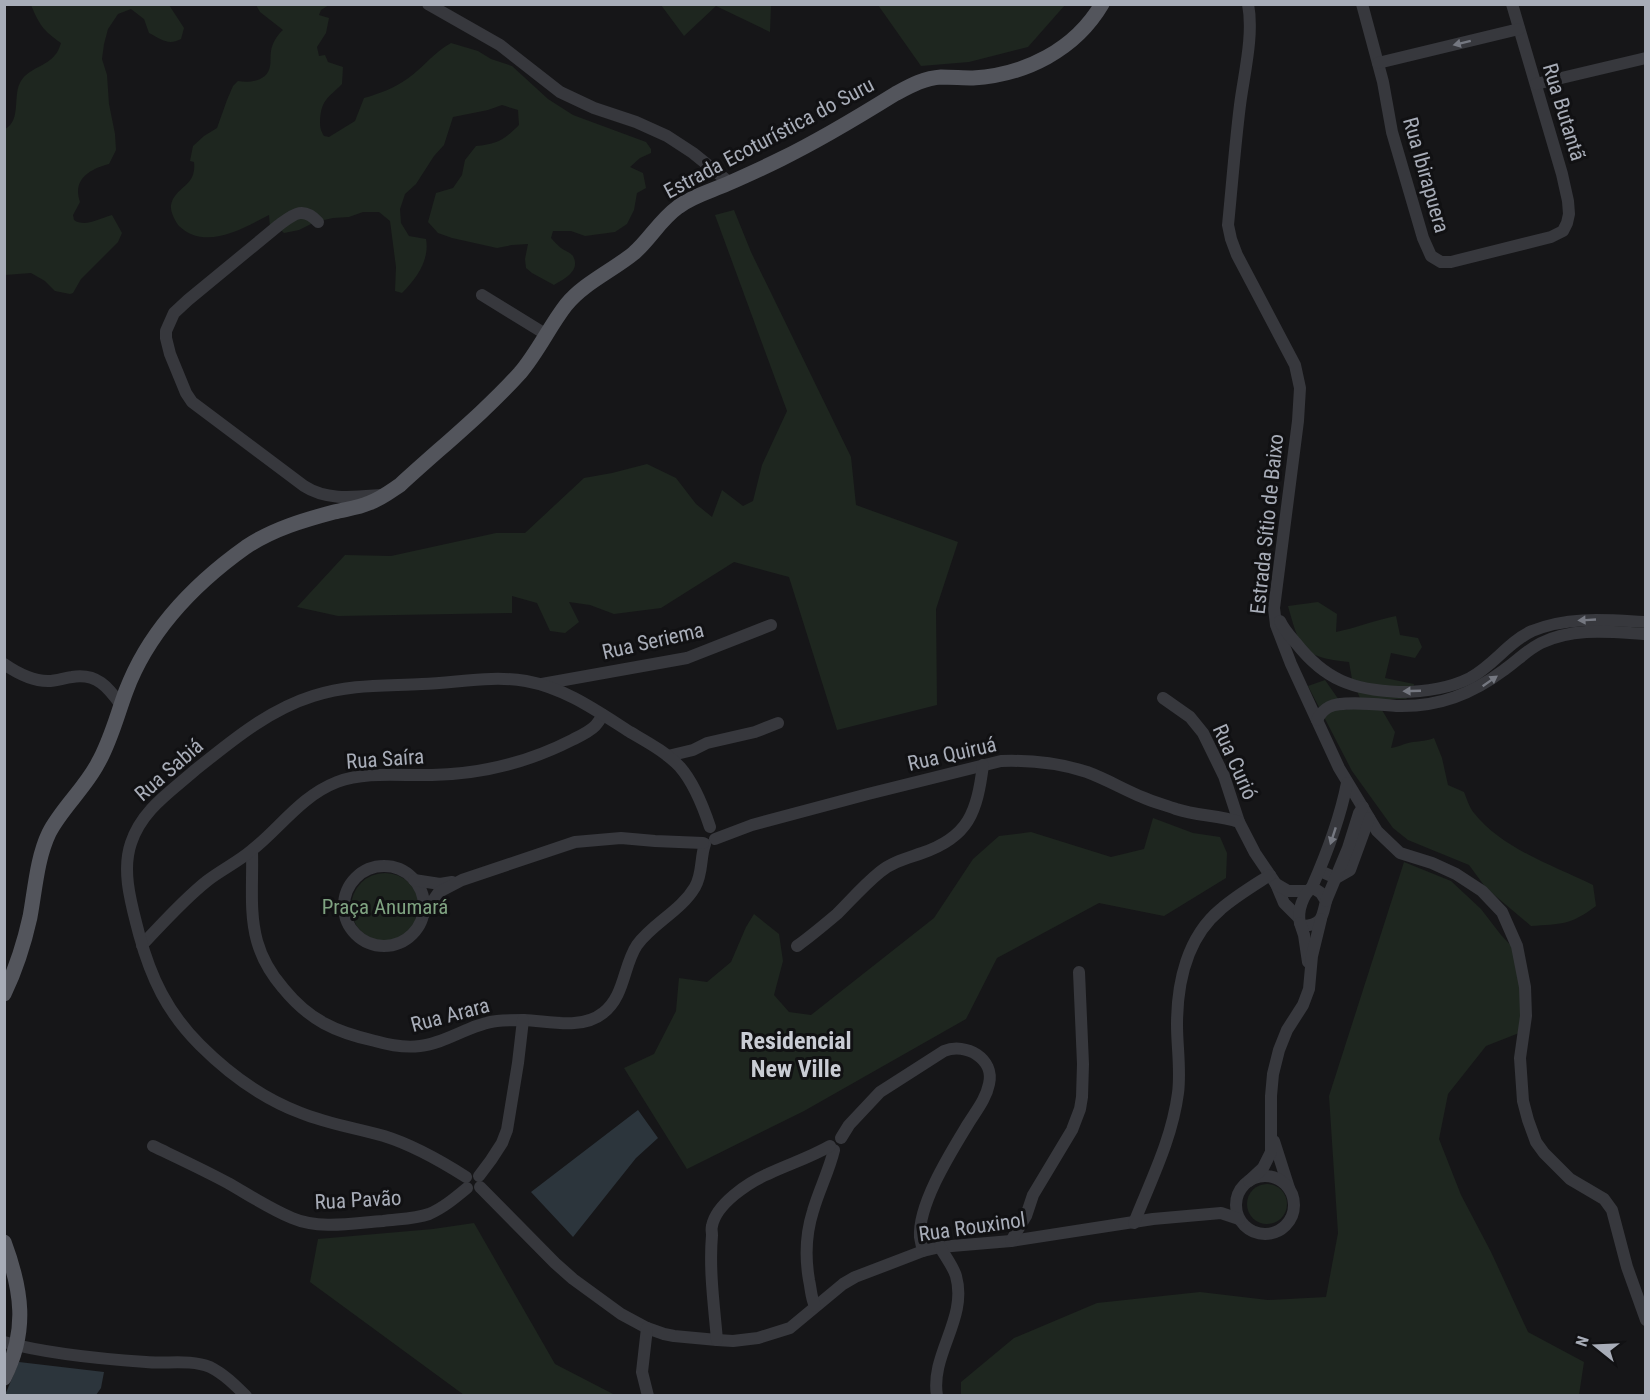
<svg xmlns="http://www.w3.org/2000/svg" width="1650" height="1400" font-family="'Roboto Condensed',sans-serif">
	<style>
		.green { fill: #1e261f }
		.water { fill: #2c353c }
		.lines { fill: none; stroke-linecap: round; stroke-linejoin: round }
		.minor { stroke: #37383d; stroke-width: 12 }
		.major { stroke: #53555c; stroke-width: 15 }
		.oneway { fill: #757881 }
		.labels { text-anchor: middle; stroke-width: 6; stroke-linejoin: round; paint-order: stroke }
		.street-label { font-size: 21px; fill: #a8adb8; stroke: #111113 }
		.park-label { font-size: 21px; fill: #7fa381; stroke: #111113 }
		.quarter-label { font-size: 24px; font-weight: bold; fill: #c9ccd4; stroke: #111113 }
	</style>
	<rect width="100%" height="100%" fill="#161618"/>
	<!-- green -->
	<g class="green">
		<path d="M31,5H169L184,28L181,39C168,46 161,39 149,33L144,19L131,9L118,14L108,29L104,44L102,59L107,75L109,104L115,134L116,150L109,164C90,169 72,179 80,202L73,215L74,220C85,228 100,218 112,215L122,233L118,242L81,279L73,293L70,294L55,291L45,281L31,273L5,275V129C22,120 12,95 21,81C29,68 47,66 55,55C58,52 60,46 61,43C43,30 40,26 31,5Z"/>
		<path d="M256,5H329L321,10L319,15L329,18L326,33L317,47L319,56L325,55L328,62L343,67L342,84C327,99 321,100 320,122C320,128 321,131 324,136L329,137L355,121L364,98C379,94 394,88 407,79C423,68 434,52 451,43L478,51L491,59L512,66L548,99L573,115L646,142L651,149V153L640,158L630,167L643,173L646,188L637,193L634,210L627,224L615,232L585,236L571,231H553L551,238C554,241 557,245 561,248C565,251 570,252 573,256C581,271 564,279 554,285L532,273L526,268L525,259L528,244L512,245L497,248L452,238L438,233L428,222L436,193L453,188L462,175L465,160L476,146C497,144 504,140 519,125L518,110L502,105L488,110L453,117L444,145L434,156L416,184L405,194L400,209L401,223L409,236L426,239C430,260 416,279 402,293L395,291L396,267L390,221L379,212H363L349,217L333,218L315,222L299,230L284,233L282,231L270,227L269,215C242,229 205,251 179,226C175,221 170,211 171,205C175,186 197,187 194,162L190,161L193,146L204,136L217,128L227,100L233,86L238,81C250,83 268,81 270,66C271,62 270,56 271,51C272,44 277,35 283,30L260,12Z"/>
		<path d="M661,5H771L770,32L716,6L684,36Z"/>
		<path d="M878,5H1065L1028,47L969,62L921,66Z"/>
		<path d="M734,210L751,252L851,457L856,505L958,542L936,609L937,705L837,730L789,577L734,562L661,608L614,614L590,605L569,602L579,622L565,633L550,631L537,603L512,596V613L338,616L297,607L345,555L391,556L496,533H525L584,478L612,473L647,464L676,478L696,504L712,517L722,490L743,506L753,501L762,465L787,411L715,215Z"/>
		<path d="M1318,602L1337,614L1336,632C1356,628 1375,620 1396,616L1400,635L1418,638L1422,647L1415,658L1391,653L1385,678L1414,684L1412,694L1406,699H1392L1379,705L1395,732L1391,748C1399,747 1405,743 1413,742C1421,741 1427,741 1434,738L1442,758L1448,785L1464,792C1467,799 1469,807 1474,813C1501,848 1554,866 1593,885L1596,906C1571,925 1561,924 1531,926L1486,888L1469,865L1408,840L1393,828L1352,771L1308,686L1325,680L1346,710L1362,703L1352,679L1349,662C1302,657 1300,649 1288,606Z"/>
		<path d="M1153,818L1193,833L1220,837L1227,853L1226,878L1164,916L1099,903L997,958L966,1019L804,1111L687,1169L624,1068L654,1054L676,1011L679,978L707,982L731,962L746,927L754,914L779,934L783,961L774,995L789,1012L811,1015L934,918L973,859L999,836L1031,832L1111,857L1144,849Z"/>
		<path d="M1404,862L1451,881L1481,909L1501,935L1516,951L1525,981L1519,1033L1486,1046L1448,1094L1439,1139L1461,1195L1491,1252L1528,1332L1584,1362L1579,1395L961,1396V1382L1014,1338L1097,1303L1200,1292L1268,1300L1326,1297L1338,1233L1329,1096Z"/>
		<circle cx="385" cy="907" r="34"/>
		<circle cx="1267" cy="1204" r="20"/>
		<path d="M474,1223L555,1364L615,1395H464L310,1282L318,1239L433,1229Z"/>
	</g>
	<!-- water -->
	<g class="water">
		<path d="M638,1110L658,1138L636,1158L573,1237L531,1192Z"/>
		<path d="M19,1362L104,1372L101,1388L96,1395H5Z"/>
	</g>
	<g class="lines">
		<!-- minor -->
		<g class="minor">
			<path d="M428,4L500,45L560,92L594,108L636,122L667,136L693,153L730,183"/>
			<path d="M1248,4C1254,35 1244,74 1240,105C1235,145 1232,185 1228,225L1231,239L1237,255L1295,365L1300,388L1298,421L1274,608L1276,625L1291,664L1339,768L1377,831L1400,853L1432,863L1456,874L1482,891L1502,912L1517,946L1525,987L1526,1016L1520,1058L1523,1101L1528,1120L1536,1142L1544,1153L1570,1179L1604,1199L1612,1210L1627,1267L1646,1320"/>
			<path d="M1362,4L1383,82L1392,132L1423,238L1431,256L1441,262H1451L1551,237L1563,231L1567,223L1569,214L1568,201L1562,174L1512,4"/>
			<path d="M1378,63L1519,29"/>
			<path d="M1536,84L1646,58"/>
			<path d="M318,222C303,206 294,214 279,225L188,300L174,313L166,331V338L170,354L186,393L192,402L304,486C327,501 355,497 381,495"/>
			<path d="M482,295L547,335"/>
			<path d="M1280,621C1284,630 1290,636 1296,643C1325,680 1353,690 1399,692C1424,692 1448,689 1470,678C1494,665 1508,642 1532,631C1569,616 1607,620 1646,622"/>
			<path d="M4,664C17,673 32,681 48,681C56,681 64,678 72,677C97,673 108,687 121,705"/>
			<path d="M542,684L687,658L771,625"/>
			<path d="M1163,698L1190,717L1203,733L1224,776L1239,822"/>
			<path d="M1317,720C1320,714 1323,710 1329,707C1342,700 1382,705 1398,706C1439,707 1472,694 1504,670C1517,661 1527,650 1541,643C1574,627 1611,632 1646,634"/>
			<path d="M668,756L693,750L707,743L755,732L778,723"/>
			<path d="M715,839L752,825L868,794L1001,761C1030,760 1059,763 1087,772C1106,779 1123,789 1142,797C1153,802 1165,805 1176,809C1197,816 1219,815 1239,822L1255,853L1276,884L1284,903L1298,917"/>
			<path d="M252,851C253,881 249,912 257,941C262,959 271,974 283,988C309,1020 335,1032 375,1041C389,1045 405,1048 420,1046C447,1043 470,1024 497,1021C506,1020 515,1020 524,1020C549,1021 582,1030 603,1013C625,996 623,966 637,945C653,923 681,911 695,887C703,873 700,858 705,844"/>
			<circle cx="384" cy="906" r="40"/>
			<path d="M1320,871L1336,878L1350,870L1369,818"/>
			<path d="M414,880L440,884L452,882"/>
			<path d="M1276,884L1288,891H1308"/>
			<path d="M1312,887L1321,893L1326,901C1322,917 1323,924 1304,926L1300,923C1297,911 1303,895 1312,887C1327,853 1340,819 1347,783"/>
			<path d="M1326,901L1348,848L1359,813L1363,807"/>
			<path d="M423,915L439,892L462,880L575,842L621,838L655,841L703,843"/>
			<path d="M1300,923L1304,935L1308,962"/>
			<path d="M142,945C163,923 183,900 207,881C221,870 238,862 252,850C280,828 301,796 337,782C366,771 401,776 432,775C480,774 529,762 572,740C580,736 589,732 595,726C598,723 601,718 603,715"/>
			<path d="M797,946C811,936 824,925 837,914C851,900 864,885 880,872C892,862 908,858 922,853C969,837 977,812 983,765"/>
			<path d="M841,1138L849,1125L880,1092L944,1051C966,1042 995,1059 989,1084C986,1099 976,1111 968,1124C951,1152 918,1204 920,1237C921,1242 922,1247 923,1251"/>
			<path d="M1274,1141L1289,1188"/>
			<path d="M153,1146C178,1158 204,1170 228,1183C249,1195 270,1209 292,1218C320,1230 354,1223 383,1221C398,1219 415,1219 429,1214C443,1208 455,1198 467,1188"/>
			<path d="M479,1176L491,1160L502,1143L507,1130L518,1063L523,1020"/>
			<circle cx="1265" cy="1205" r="29"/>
			<path d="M466,1177C441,1161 413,1145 384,1136C356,1128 328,1124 301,1113C264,1099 229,1074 200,1045C167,1012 151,978 139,934C132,906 121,872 131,843C142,810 169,793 194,771C230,742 268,710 313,696C351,684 383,686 422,684C456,683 492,675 526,681C565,688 597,711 630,732C647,742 666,752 680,767C694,783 703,806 710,827"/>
			<path d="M1249,1181L1263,1168L1271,1152V1096L1273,1074L1279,1050L1287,1030L1303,1005L1309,989L1312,956L1321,919"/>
			<path d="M480,1187L555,1263L573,1279L621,1314L647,1328L664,1334L674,1336L717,1340L733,1341L758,1338L790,1328L843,1284L855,1277L923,1251L940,1247L1011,1241L1153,1219L1221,1213L1239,1219"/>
			<path d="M1134,1223C1151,1180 1172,1139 1178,1093C1181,1070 1177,1047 1177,1025C1177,983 1187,937 1221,909C1236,896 1253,886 1270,875"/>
			<path d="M1011,1241L1026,1216L1033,1195L1072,1130L1080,1109L1082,1097L1083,1064L1079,972"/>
			<path d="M815,1306C811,1298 811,1289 809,1280C805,1257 806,1233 813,1211C819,1190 829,1171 834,1150"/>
			<path d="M647,1328L642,1372L648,1396"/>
			<path d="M717,1340C714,1305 709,1270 712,1235C712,1232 711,1229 712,1226C716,1204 749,1182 768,1174C789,1164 809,1158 830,1146"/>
			<path d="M4,1342C48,1354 101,1359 146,1362C167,1364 190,1359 210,1367C224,1374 235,1385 246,1396"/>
			<path d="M937,1396C930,1354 968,1319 956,1276C953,1266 945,1256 940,1247"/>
		</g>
		<!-- major -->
		<g class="major">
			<path d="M4,994C16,969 24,944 30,917C35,890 37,858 49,833C61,809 86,787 98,763C111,740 117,715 126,691C149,630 194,584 246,547C273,529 304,520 334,512C346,509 358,508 369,503C381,499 391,491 400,485C440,448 484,413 520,373C538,352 549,327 566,305C584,283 612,271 634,253C650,239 660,220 678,207C692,196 711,191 727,184C745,176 763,168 781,159C820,140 858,117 895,94C910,86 924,78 941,77C952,77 963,78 973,78C1025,75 1075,50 1102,4"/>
			<path d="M4,1242C22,1290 28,1331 4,1378"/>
		</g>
	</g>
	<!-- one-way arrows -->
	<defs><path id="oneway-solid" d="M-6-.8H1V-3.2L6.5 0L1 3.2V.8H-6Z" transform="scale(1.5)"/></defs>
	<g class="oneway">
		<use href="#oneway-solid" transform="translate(1462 43) rotate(166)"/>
		<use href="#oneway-solid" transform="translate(1587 620) rotate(177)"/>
		<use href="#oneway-solid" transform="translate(1490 681) rotate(-35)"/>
		<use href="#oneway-solid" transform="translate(1412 691) rotate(178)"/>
		<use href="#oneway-solid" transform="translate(1333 836) rotate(108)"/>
	</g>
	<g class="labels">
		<!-- street labels -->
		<g class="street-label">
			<text transform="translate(1564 112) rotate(73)" y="7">Rua Butantã</text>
			<text transform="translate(769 138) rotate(-28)" y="7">Estrada Ecoturística do Suru</text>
			<text transform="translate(1426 175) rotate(74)" y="7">Rua Ibirapuera</text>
			<text transform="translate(1267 524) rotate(-84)" y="7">Estrada Sítio de Baixo</text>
			<text transform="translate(653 641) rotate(-13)" y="7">Rua Seriema</text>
			<text transform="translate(952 754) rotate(-13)" y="7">Rua Quiruá</text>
			<text transform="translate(385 759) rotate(-4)" y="7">Rua Saíra</text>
			<text transform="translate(1235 762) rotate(66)" y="7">Rua Curió</text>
			<text transform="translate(169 770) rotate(-41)" y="7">Rua Sabiá</text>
			<text transform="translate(450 1015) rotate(-15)" y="7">Rua Arara</text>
			<text transform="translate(358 1200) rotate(-3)" y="7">Rua Pavão</text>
			<text transform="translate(972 1227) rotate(-8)" y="7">Rua Rouxinol</text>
		</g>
		<!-- park labels -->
		<g class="park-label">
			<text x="385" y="914">Praça Anumará</text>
		</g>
		<!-- quarter labels -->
		<g class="quarter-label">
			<text x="796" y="1049">Residencial<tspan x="796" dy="28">New Ville</tspan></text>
		</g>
	</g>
	<!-- border -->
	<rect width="1650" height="1400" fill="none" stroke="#a8adb8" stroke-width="12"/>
	<!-- north arrow -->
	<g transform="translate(1596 1346) rotate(288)" stroke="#111113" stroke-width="4.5" paint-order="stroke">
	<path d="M0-4.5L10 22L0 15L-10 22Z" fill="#a8adb8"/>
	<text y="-9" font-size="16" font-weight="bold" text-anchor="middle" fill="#a8adb8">N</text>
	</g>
</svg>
